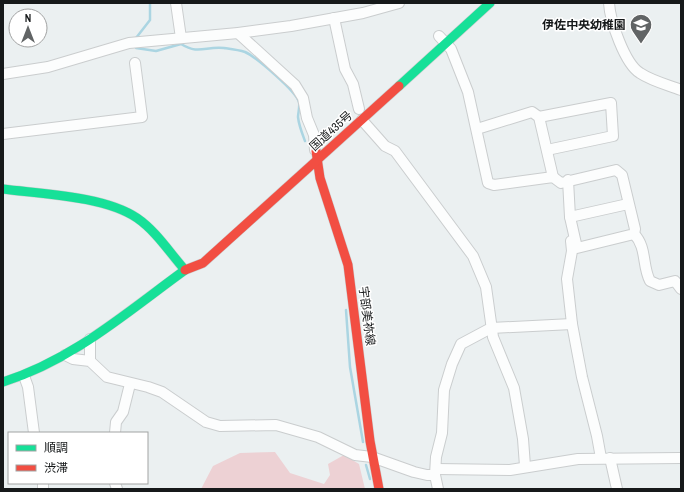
<svg xmlns="http://www.w3.org/2000/svg" width="684" height="492" font-family="'Archivo Narrow','Noto Sans JP',sans-serif">
	<style>
		.green { fill: #edd1d4 }
		.lines { fill: none; stroke-linecap: round; stroke-linejoin: round }
		.stream { stroke: #abd5e2; stroke-width: 2.5 }
		.street-casing { stroke: #cacdce; stroke-width: 12 }
		.fast-casing { stroke: #cacdce; stroke-width: 10 }
		.jam-casing { stroke: #cacdce; stroke-width: 10 }
		.street { stroke: #fcfdfd; stroke-width: 10 }
		.fast { stroke: #16e098; stroke-width: 9 }
		.jam { stroke: #f24e42; stroke-width: 9 }
		.labels { text-anchor: middle; stroke-width: 3; stroke-linejoin: round; paint-order: stroke }
		.poi-label { font-size: 12px; font-weight: bold; fill: #16191a; stroke: #fff; text-anchor: end }
		.street-label { font-size: 12px; fill: #16191a; stroke: #fff }
	</style>
	<rect width="100%" height="100%" fill="#ebf0f1"/>
	<!-- green -->
	<path class="green" d="M275,452L290,473L324,484L330,475L328,464L344,455L359,464L365,489H201L213,466L240,453Z"/>
	<g class="lines">
		<!-- stream -->
		<g class="stream">
			<path d="M136,38L150,20V3"/>
			<path d="M136,48L156,51L181,44C199,55 205,46 224,48C231,49 239,50 245,52C256,57 296,91 299,102C300,107 298,113 298,117C299,126 302,133 305,141"/>
			<path d="M346,310L350,367L363,442"/>
			<path d="M366,465L370,479"/>
		</g>
		<!-- street casing -->
		<g class="street-casing">
			<g id="street">
				<path d="M176,3L181,38"/>
				<path d="M609,3C610,21 625,64 640,73C652,81 668,85 681,90"/>
				<path d="M334,18L345,69L353,84L359,109"/>
				<path d="M238,33L295,85L303,98L307,118L314,135L315,150"/>
				<path d="M439,36L451,49L468,92L488,183L494,185L553,177L561,183L616,170L622,175L635,229L634,234L577,248L570,217L568,180"/>
				<path d="M3,74L48,67L129,43L238,33L291,26L363,13L399,3"/>
				<path d="M539,117L611,103L613,136L547,150"/>
				<path d="M362,120L385,146L395,151L473,256L486,287L493,337L514,388L523,439L525,466"/>
				<path d="M477,129L532,112L539,117L553,177"/>
				<path d="M3,134L142,117L135,63"/>
				<path d="M570,217L628,204"/>
				<path d="M634,234C647,247 642,266 650,281L659,285L675,281L681,289"/>
				<path d="M571,241L572,251L567,279L572,324L582,377L597,436L601,458"/>
				<path d="M90,339V361"/>
				<path d="M65,355L73,359L90,361L107,377L148,387L162,392L206,422L220,426L276,425L318,437L355,455L372,457L414,472L427,475H435"/>
				<path d="M24,376L28,387L34,433"/>
				<path d="M115,433L116,422L123,412L130,384"/>
				<path d="M610,458L617,489"/>
				<path d="M436,469L510,470L578,459L681,458"/>
				<path d="M43,483V489"/>
				<path d="M115,483L117,489"/>
				<path d="M438,489L435,475L436,457L442,433L444,390L452,364L461,344L491,328L572,324"/>
			</g>
		</g>
		<!-- fast casing -->
		<g class="fast-casing">
			<g id="fast">
				<path d="M399,86L490,3"/>
				<path d="M3,189C42,194 105,196 137,218C156,231 170,253 185,270"/>
				<path d="M3,382C73,360 127,312 185,270"/>
			</g>
		</g>
		<!-- jam casing -->
		<g class="jam-casing">
			<g id="jam">
				<path d="M316,151L320,178L348,265L370,441L379,489"/>
				<path d="M185,270L203,263L399,86"/>
			</g>
		</g>
		<!-- street -->
		<use href="#street" class="street"/>
		<!-- fast -->
		<use href="#fast" class="fast"/>
		<!-- jam -->
		<use href="#jam" class="jam"/>
	</g>
	<!-- icons -->
	<defs>
		<g id="school-pin" transform="scale(1.15)"><path d="M0 17L-7.5 6A9.5 9.5 0 1 1 7.5 6Z" fill="#616465" stroke="#fff"/><path d="M0-5L7-2L0 1L-7-2ZM-4 1L0 2.5L4 1V4Q0 6-4 4Z" fill="#fff"/></g>
	</defs>
	<g fill-rule="evenodd">
		<use href="#school-pin" x="641" y="25"/>
	</g>
	<g class="labels">
		<!-- poi labels -->
		<g class="poi-label">
			<text x="626" y="29">伊佐中央幼稚園</text>
		</g>
		<!-- street labels -->
		<g class="street-label">
			<text transform="translate(331 131) rotate(-42)" y="4">国道435号</text>
			<text transform="translate(367 316) rotate(83)" y="4">宇部美祢線</text>
		</g>
	</g>
	<!-- border -->
	<rect width="684" height="492" fill="none" stroke="#16191a" stroke-width="8"/>
	<!-- legend -->
	<rect x="8" y="432" width="140" height="52" fill="#ffffff" stroke="#a2a3a3"/>
	<rect x="16" y="445" width="20" height="6" fill="#16e098" stroke="#a2a3a3"/>
	<text x="44" y="452" font-size="12" fill="#16191a">順調</text>
	<rect x="16" y="465" width="20" height="6" fill="#f24e42" stroke="#a2a3a3"/>
	<text x="44" y="472" font-size="12" fill="#16191a">渋滞</text>
	<!-- north arrow -->
	<g transform="translate(28 28)"><circle r="19" fill="#ffffff" stroke="#a2a3a3"/>
	<path d="M0-3L7 15L0 10L-7 15Z" fill="#616465"/>
	<text y="-6" font-size="11" font-weight="bold" text-anchor="middle" fill="#16191a">N</text>
	</g>
</svg>
